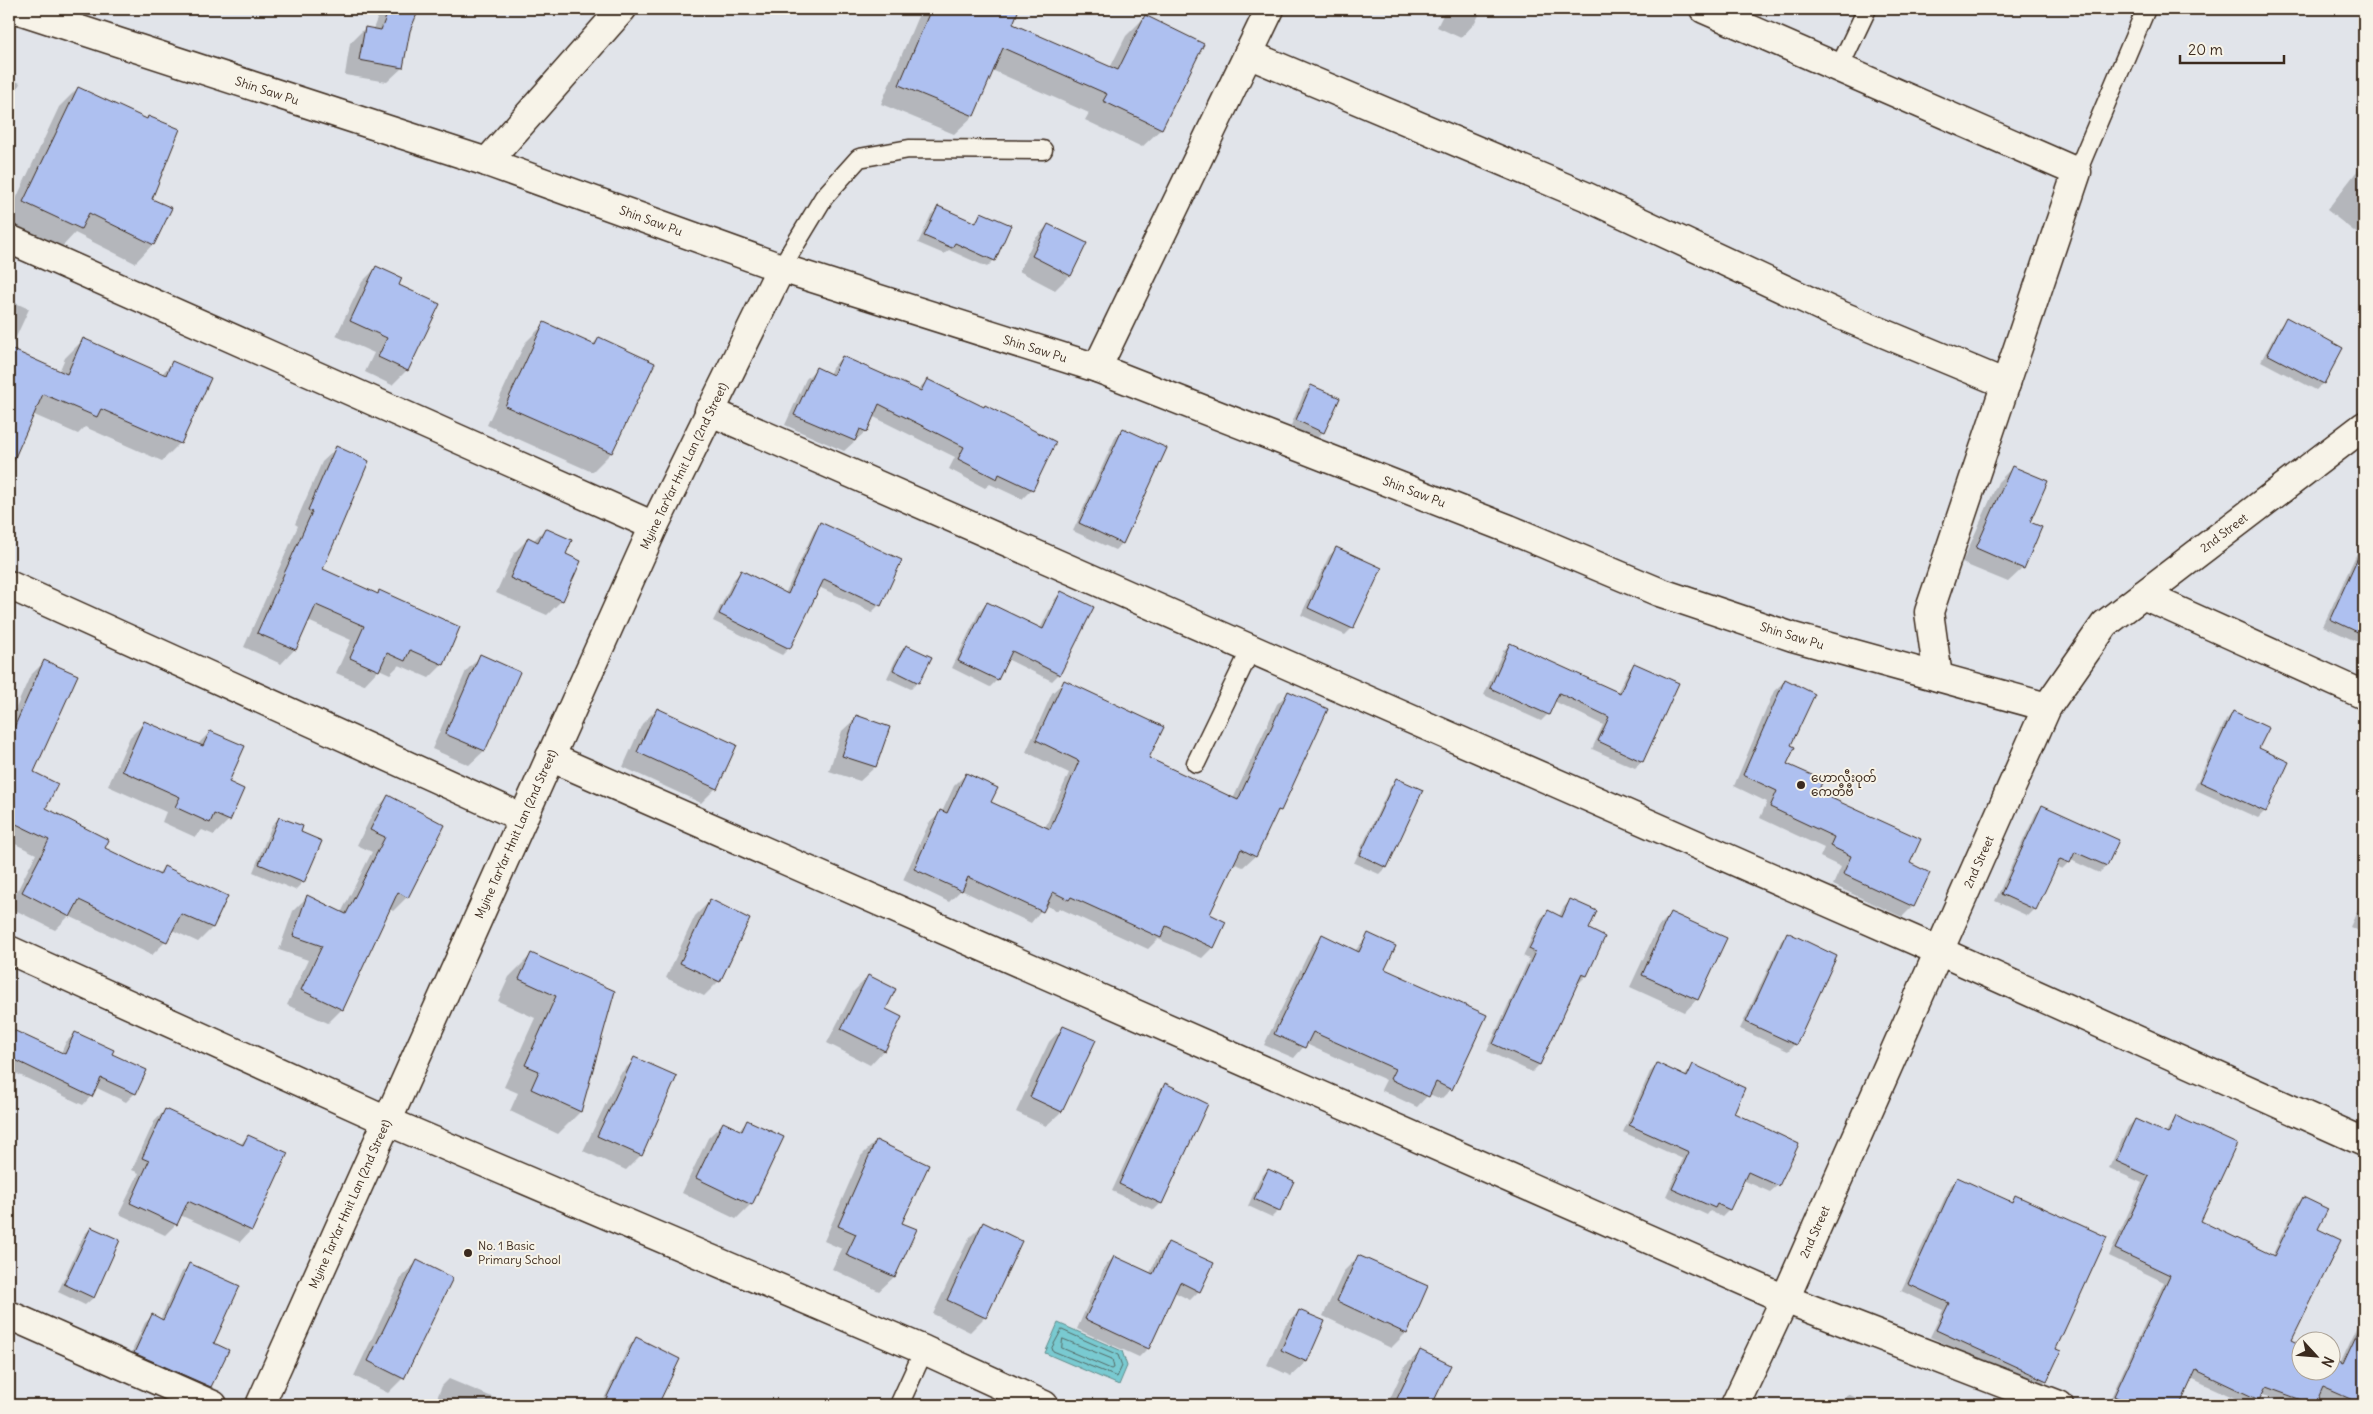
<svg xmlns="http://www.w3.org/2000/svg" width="2373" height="1414" font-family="Delius,'Noto Sans Myanmar',sans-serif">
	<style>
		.water { fill: #79cad1; stroke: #608a89 }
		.shadow { fill: #0003 }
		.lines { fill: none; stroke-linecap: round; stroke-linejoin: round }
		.shore { stroke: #546a66; stroke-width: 1 }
		.building { fill: #aec0f0; stroke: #3b2a1e }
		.service-casing { stroke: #3b2a1e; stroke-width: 21 }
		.minor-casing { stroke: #3b2a1e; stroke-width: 31 }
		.service { stroke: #f7f3e8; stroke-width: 18 }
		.minor { stroke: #f7f3e8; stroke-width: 28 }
		.poi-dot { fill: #3b2a1e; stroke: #f7f3e8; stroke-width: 2 }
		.labels { text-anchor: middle; stroke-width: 4; stroke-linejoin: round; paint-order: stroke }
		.street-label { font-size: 12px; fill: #3b2a1e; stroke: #f7f3e8 }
		.poi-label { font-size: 12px; fill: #3b2a1e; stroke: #f7f3e8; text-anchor: start }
	</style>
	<rect width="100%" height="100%" fill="#e1e4ea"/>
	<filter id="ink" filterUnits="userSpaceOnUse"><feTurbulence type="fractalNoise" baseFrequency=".02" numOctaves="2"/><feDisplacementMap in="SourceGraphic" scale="10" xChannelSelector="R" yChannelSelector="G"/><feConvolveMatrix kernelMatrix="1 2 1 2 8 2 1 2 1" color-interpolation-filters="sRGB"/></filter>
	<g filter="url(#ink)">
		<!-- water -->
		<path class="water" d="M1058,1323L1122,1351L1127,1366L1119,1385L1045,1353Z"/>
		<!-- shadow -->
		<g class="shadow">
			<path d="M381,9H418L409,31L402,68L387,82L345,75L350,43L365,28L373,29Z"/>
			<path d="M921,9H1018L1011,24L1110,68L1126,36L1145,17L1161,129L1142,147L1085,120L1089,113L992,70L973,116L954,134L881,104Z"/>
			<path d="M1446,9H1482L1475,23L1461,38L1437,27Z"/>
			<path d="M9,78L20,83L9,107Z"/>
			<path d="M78,88L146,120L148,117L153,244L135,263L75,233L62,247L9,222V214L59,107Z"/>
			<path d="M2364,162V239L2327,210Z"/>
			<path d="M938,208L973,223L982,213L994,260L987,267L949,250L944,254L918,243L931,215Z"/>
			<path d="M1048,225L1070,275L1055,290L1019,271L1034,240Z"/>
			<path d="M376,268L407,370L392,385L365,372L374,353L336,336L362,282Z"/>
			<path d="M9,300L29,309L10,350L59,372L65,358L83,340L161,375L172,363L180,443L162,461L85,427L78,434L32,414L9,468Z"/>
			<path d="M2287,319L2323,383L2316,390L2261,361L2280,326Z"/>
			<path d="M544,324L592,345L599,338L653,363L611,453L592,472L487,425L525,343Z"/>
			<path d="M842,357L917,390L928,380L1032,489L1022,499L990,484L985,488L949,469L955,457L872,416L866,431L844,451L785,425L806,379L816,369L829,375L832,368Z"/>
			<path d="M1311,386L1323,432L1316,439L1290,428L1304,393Z"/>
			<path d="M1123,429L1122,543L1115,550L1073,531L1116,436Z"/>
			<path d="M337,448L321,570L377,594L380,592L443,664L429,678L399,665L390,674L379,669L364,685L336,673L351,640L308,621L295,649L281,664L244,647L298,526L295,524L322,462Z"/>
			<path d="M2013,467L2028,522L2023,568L2008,582L1962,563L1998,482Z"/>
			<path d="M821,524L879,605L872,612L819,587L789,648L782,655L713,621L734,579L741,572L785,594L814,531Z"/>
			<path d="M545,529L562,600L547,615L496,593L514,553L528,539L533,541Z"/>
			<path d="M2364,538V645L2323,626Z"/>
			<path d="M1336,549L1352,628L1345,635L1301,615L1329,556Z"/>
			<path d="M1062,592L1059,674L1052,681L1007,659L997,680L990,687L952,668L980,610L987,603L1040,629L1055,599Z"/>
			<path d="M1510,644L1617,693L1628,671L1635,664L1642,761L1635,768L1592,749L1603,725L1554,701L1548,714L1541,721L1484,695L1503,651Z"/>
			<path d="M906,646L918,682L911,689L887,678L899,653Z"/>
			<path d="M481,656L519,673L484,751L469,765L432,749L466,671Z"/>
			<path d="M44,662L32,773L45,809L103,849L157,875L164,867L226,896L212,928L198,942L172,930L166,941L152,955L69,916L55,930L9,907L36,854L9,841V724L30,676Z"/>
			<path d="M1785,681L1790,746L1785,765L1816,792L1908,864L1913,906L1902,917L1833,885L1841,867L1820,857L1824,848L1760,818L1767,802L1734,786L1774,691Z"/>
			<path d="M1064,682L1147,759L1233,799L1277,704L1289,692L1280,810L1273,816L1255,856L1243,867L1233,863L1209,915L1213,947L1202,958L1158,939L1148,949L1059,908L1057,911L1045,905L1031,923L961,890L949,902L903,880L929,823L942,812L954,786L966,774L990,803L1045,828L1069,773L1026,752L1052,693Z"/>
			<path d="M657,709L716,788L701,803L623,767L642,724Z"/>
			<path d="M2233,713L2258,749L2265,811L2258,818L2194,789L2226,720Z"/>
			<path d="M857,717L888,728L875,767L860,781L829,771L842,731Z"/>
			<path d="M145,722L197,745L210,732L227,783L229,820L214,835L202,830L195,837L162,822L166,812L108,786L130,737Z"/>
			<path d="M1397,779L1386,867L1379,874L1354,863L1390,787Z"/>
			<path d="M388,797L407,897L393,911L389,909L342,1009L328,1023L287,1005L308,960L279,950L293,911L307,897L341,913L372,852L357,845L374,811Z"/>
			<path d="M2043,806L2117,841L2106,866L2099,873L2071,860L2062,869L2055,866L2035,909L2028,916L1995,901L2036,813Z"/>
			<path d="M279,818L300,833L320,842L302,883L295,890L253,872L272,825Z"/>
			<path d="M2364,896V933L2350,927Z"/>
			<path d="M710,901L719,981L704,996L666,978L695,916Z"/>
			<path d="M1570,901L1587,930L1586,976L1579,983L1577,982L1539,1065L1532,1072L1487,1051L1529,959L1523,956L1541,918L1548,911L1559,917L1563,908Z"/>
			<path d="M1671,914L1697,999L1685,1012L1630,987L1658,927Z"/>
			<path d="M1788,934L1795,1044L1788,1051L1740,1029L1781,941Z"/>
			<path d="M1368,935L1384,969L1451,1089L1441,1099L1429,1094L1417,1107L1381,1090L1386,1080L1306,1044L1294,1058L1264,1045L1312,946L1322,936L1355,951Z"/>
			<path d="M531,955L614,992L580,1112L558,1134L510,1111L518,1093L504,1087L535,1018L498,1001L509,977Z"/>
			<path d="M869,976L885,1009L884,1050L870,1065L827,1043L854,991Z"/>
			<path d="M1063,1027L1094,1041L1061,1112L1046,1126L1016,1112L1049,1042Z"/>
			<path d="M9,1030L61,1053L66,1042L75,1033L110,1055L135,1093L126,1102L95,1087L91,1096L83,1105L9,1070Z"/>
			<path d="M2364,1037V1061L2355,1057Z"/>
			<path d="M635,1059L641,1155L626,1170L583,1151L620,1074Z"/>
			<path d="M1657,1065L1684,1077L1693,1066L1732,1113L1778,1185L1770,1192L1743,1180L1729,1210L1722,1217L1710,1211L1707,1215L1666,1196L1683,1159L1623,1132L1650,1072Z"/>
			<path d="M1165,1085L1161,1203L1154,1210L1112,1191L1158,1092Z"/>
			<path d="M165,1110L240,1145L248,1136L251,1230L240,1242L180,1215L176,1224L165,1235L119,1214L139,1173L132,1170L154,1122Z"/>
			<path d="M2177,1117L2199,1222L2272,1256L2296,1205L2303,1198L2317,1230L2290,1341L2300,1345V1372H2330L2340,1364L2364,1313V1405H2288L2261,1394L2250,1405L2191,1378L2178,1405L2108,1404L2164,1282L2109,1256L2142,1183L2109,1168L2128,1127L2135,1120L2165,1134L2170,1125Z"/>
			<path d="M747,1122L751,1204L736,1219L682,1193L708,1138L723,1123L739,1130Z"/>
			<path d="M876,1141L900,1223L894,1277L879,1291L832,1269L842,1249L824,1241L861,1156Z"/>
			<path d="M1268,1170L1279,1210L1272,1217L1248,1206L1261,1177Z"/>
			<path d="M1958,1178L2010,1202L2016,1197L2055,1349L2046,1380L2039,1387L1930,1337L1943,1310L1901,1291L1951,1185Z"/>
			<path d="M9,1222L14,1225L9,1238Z"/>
			<path d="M983,1224L985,1317L970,1332L933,1314L969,1238Z"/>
			<path d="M91,1228L119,1240L93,1298L85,1305L58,1292L84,1235Z"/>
			<path d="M1168,1244L1199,1291L1190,1300L1174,1292L1148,1348L1139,1357L1077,1329L1105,1266L1114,1257L1150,1273L1159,1253Z"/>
			<path d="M1359,1256L1406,1333L1391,1348L1323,1316L1344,1271Z"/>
			<path d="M417,1262L403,1378L388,1393L354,1376L402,1276Z"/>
			<path d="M190,1265L212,1344L210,1386L203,1393L128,1360L145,1323L152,1316L160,1320L182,1272Z"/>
			<path d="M1299,1311L1324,1322L1306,1362L1291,1376L1267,1365L1285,1326Z"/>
			<path d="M636,1339L679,1360L657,1405H601L629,1346Z"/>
			<path d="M1420,1352L1450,1366L1431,1405H1387L1405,1366Z"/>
			<path d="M449,1379L511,1405H434L442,1386Z"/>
			<path d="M1848,1394L1871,1405H1839Z"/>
		</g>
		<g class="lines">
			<!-- shore -->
			<g class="shore">
				<path d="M1062,1330L1118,1355L1122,1366L1117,1377L1053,1351L1052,1348Z"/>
				<path d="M1063,1339L1112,1359L1114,1368L1111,1369L1062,1348Z"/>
			</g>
		</g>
		<!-- building -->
		<g class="building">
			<path d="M389,9H419L410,31L403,68L359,60L365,27L381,30Z"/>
			<path d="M931,9H1019L1013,24L1118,70L1145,15L1204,44L1162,129L1103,101L1107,94L1003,48L974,116L899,85Z"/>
			<path d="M78,87L147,119L148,116L180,129L152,199L172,208L154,245L89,213L81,229L23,202Z"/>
			<path d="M938,206L976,223L981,212L1011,225L995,261L955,243L952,248L924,236Z"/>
			<path d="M1048,224L1087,243L1071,276L1032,256Z"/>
			<path d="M376,266L402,278L399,285L440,304L408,371L378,357L387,338L350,321Z"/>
			<path d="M2286,317L2343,348L2324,384L2267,354Z"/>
			<path d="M544,322L595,345L599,337L655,363L612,453L505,406Z"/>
			<path d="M83,338L166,375L172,361L211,378L181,444L101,409L97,417L43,394L9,471V348L67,374Z"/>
			<path d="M842,356L921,391L927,379L984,407L985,405L1056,442L1033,490L999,474L997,479L958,459L964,447L879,404L867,432L860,429L855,441L794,415L816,367L833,375Z"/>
			<path d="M1311,385L1340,398L1324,433L1296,420Z"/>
			<path d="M1123,428L1167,448L1123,544L1079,523Z"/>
			<path d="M336,446L369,461L323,569L378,594L379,590L460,627L444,665L410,650L405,661L387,653L379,671L350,658L364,626L316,605L296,650L257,633L312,512L308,510Z"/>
			<path d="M2012,466L2048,481L2030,522L2042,527L2024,569L1976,548Z"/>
			<path d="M820,522L902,560L881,606L824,579L790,649L719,614L741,570L788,594Z"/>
			<path d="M545,528L572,540L566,554L581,561L563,601L510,578L528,537L538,542Z"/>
			<path d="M2364,544V635L2330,619Z"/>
			<path d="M1336,547L1382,568L1353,629L1308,608Z"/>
			<path d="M1061,591L1094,607L1060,675L1012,651L998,680L958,661L987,602L1043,629Z"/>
			<path d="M1510,643L1620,693L1634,663L1679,683L1643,762L1598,741L1609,717L1559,693L1549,715L1490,688Z"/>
			<path d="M906,645L932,657L919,683L893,670Z"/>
			<path d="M480,654L520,672L485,751L445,734Z"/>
			<path d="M44,660L78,675L34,772L58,784L46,808L109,840L105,848L160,875L164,866L228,896L213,928L181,914L167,942L79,900L70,917L22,892L49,840L12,822L9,829V739Z"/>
			<path d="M1785,679L1815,694L1791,745L1795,747L1787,764L1823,780L1818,792L1921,839L1910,863L1930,873L1914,907L1843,874L1851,856L1830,846L1834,837L1770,807L1777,791L1743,775Z"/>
			<path d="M1064,680L1164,727L1149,758L1238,800L1288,691L1328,709L1281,811L1278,810L1256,857L1241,849L1210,914L1226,922L1214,948L1166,926L1161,938L1071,897L1069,900L1053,892L1043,912L968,877L962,891L914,869L940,810L947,813L966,773L998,788L991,802L1050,829L1079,761L1036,740Z"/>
			<path d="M657,708L737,745L717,789L637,752Z"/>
			<path d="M2233,711L2269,728L2259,748L2289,762L2266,812L2200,782Z"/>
			<path d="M856,715L890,727L876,767L842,756Z"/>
			<path d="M144,721L203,746L210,731L245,746L229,782L244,789L230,821L214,814L210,823L175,807L180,797L122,771Z"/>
			<path d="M1396,778L1423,790L1387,868L1360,855Z"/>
			<path d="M388,795L445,825L408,898L398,892L343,1010L301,990L322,946L293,936L307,895L346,914L385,837L370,830Z"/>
			<path d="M2042,805L2119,840L2107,866L2075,852L2070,863L2060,859L2036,910L2001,894Z"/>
			<path d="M279,817L303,826L301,832L322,841L304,883L259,864Z"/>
			<path d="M710,899L750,919L720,982L680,963Z"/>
			<path d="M1570,899L1597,911L1589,929L1605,937L1587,976L1582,974L1540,1065L1493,1044L1535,952L1529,949L1548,910L1562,917Z"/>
			<path d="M1670,912L1727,938L1698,1000L1642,975Z"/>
			<path d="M1787,932L1837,956L1796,1045L1746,1022Z"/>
			<path d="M1368,933L1396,946L1385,969L1487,1015L1452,1090L1436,1082L1429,1097L1390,1079L1395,1069L1313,1032L1305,1048L1274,1034L1322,934L1359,952Z"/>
			<path d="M531,953L615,991L581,1112L531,1089L539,1071L525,1065L556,996L519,979Z"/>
			<path d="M868,975L896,989L886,1009L902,1017L885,1051L841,1029Z"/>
			<path d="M1063,1026L1096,1040L1062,1112L1030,1097Z"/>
			<path d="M9,1028L65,1054L75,1032L114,1050L112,1054L147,1070L136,1094L101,1078L92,1097L9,1057Z"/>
			<path d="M634,1057L677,1076L642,1156L597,1136Z"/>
			<path d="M1657,1063L1687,1077L1693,1064L1745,1088L1734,1113L1799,1144L1779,1186L1748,1172L1730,1210L1717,1204L1715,1208L1672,1189L1689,1152L1629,1125Z"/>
			<path d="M1165,1083L1208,1104L1162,1204L1119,1184Z"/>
			<path d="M165,1109L243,1145L248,1135L288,1153L252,1231L188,1201L177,1225L130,1203L149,1161L142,1158Z"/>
			<path d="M2176,1116L2237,1144L2201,1221L2274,1256L2303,1197L2328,1209L2318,1229L2341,1240L2292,1340L2300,1344V1372H2330V1358L2343,1364L2364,1319V1405L2323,1387L2315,1405L2266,1387L2259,1400L2196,1370L2180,1405H2133L2114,1396L2170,1275L2115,1249L2149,1176L2116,1161L2135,1119L2168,1134Z"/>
			<path d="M747,1120L784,1137L752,1205L696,1178L723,1122L742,1131Z"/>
			<path d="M876,1140L929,1165L902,1223L917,1229L895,1277L846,1255L856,1234L838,1226Z"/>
			<path d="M1268,1169L1294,1181L1280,1211L1254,1199Z"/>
			<path d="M1957,1177L2012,1202L2015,1195L2107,1237L2056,1349L2061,1351L2047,1381L1936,1330L1949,1303L1908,1284Z"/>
			<path d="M983,1222L1022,1241L986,1318L947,1300Z"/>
			<path d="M91,1227L120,1240L94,1298L64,1284Z"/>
			<path d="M1168,1242L1214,1263L1200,1292L1180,1282L1149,1349L1085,1319L1114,1256L1153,1274Z"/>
			<path d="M1358,1255L1428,1286L1407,1334L1337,1301Z"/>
			<path d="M417,1260L453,1278L404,1379L368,1361Z"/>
			<path d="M189,1263L240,1286L214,1343L229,1350L211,1387L134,1353L152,1314L163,1320Z"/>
			<path d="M1299,1310L1325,1321L1307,1362L1281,1350Z"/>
			<path d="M636,1337L680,1359L658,1405H603Z"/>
			<path d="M1420,1350L1451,1365L1432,1405H1394Z"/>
		</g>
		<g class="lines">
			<!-- service casing -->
			<g class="service-casing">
				<g id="service">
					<path d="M1839,68L1867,9"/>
					<path d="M2077,172L2146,9"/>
					<path d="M781,268L824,197L859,158L909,149L1043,150"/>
					<path d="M1196,763L1251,649"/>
					<path d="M899,1405L924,1350"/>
				</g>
			</g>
			<!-- minor casing -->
			<g class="minor-casing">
				<g id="minor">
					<path d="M16,9L487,162L781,268L1097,368L1509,529L1659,592L1793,637L2047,707"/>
					<path d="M1704,9L2077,172L1929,612L1938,677"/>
					<path d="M1248,54L1585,196L1833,312L2006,384"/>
					<path d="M487,162L622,9"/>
					<path d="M9,239L654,526"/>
					<path d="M1097,368L1270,9"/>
					<path d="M709,411L1939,951L2364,1142"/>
					<path d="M9,585L523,818"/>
					<path d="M2143,595L2364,695"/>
					<path d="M550,757L1785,1299L2059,1405"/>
					<path d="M9,950L387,1121L924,1350L1044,1405"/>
					<path d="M9,1315L213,1405"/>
					<path d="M260,1405L654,526L781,268"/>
					<path d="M1735,1405L1785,1299L2047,707L2105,624L2364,426"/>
				</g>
			</g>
			<!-- service -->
			<use href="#service" class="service"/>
			<!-- minor -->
			<use href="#minor" class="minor"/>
		</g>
	</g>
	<!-- markers -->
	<g class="poi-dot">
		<circle cx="1801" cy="785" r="5"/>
		<circle cx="468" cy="1253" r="5"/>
	</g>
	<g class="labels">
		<!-- street labels -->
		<g class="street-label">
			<text transform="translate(267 91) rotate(18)" y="4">Shin Saw Pu</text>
			<text transform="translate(651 221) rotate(20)" y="4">Shin Saw Pu</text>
			<text transform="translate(1035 349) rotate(17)" y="4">Shin Saw Pu</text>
			<text transform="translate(684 466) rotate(-64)" y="4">Myine TarYar Hnit Lan (2nd Street)</text>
			<text transform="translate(1414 492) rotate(21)" y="4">Shin Saw Pu</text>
			<text transform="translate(2224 533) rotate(-37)" y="4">2nd Street</text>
			<text transform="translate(1792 636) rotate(17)" y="4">Shin Saw Pu</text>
			<text transform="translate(516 834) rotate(-66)" y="4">Myine TarYar Hnit Lan (2nd Street)</text>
			<text transform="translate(1979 862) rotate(-66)" y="4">2nd Street</text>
			<text transform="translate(350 1204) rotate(-66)" y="4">Myine TarYar Hnit Lan (2nd Street)</text>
			<text transform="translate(1815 1232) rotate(-66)" y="4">2nd Street</text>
		</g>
		<!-- poi labels -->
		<g class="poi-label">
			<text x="1811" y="782">ဟောလီးဝုတ်<tspan x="1811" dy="14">ကေတီဗီ</tspan></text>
			<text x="478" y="1250">No. 1 Basic<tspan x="478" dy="14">Primary School</tspan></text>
		</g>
	</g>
	<!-- margin -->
	<rect width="2373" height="1414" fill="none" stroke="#f7f3e8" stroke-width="30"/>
	<rect x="15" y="15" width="2343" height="1384" fill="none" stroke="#3b2a1e" stroke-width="2" filter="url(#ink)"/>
	<!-- north arrow -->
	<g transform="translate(2316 1356) rotate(116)"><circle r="24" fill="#f7f3e8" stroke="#aca397"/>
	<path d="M0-4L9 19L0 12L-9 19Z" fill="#3b2a1e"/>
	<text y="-8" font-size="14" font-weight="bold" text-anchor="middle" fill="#3b2a1e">N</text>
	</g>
	<!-- scale -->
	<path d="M2180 55v8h104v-8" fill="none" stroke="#3b2a1e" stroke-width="2.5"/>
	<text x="2188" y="55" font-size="15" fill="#3b2a1e" stroke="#f7f3e8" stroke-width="4" paint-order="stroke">20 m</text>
</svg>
